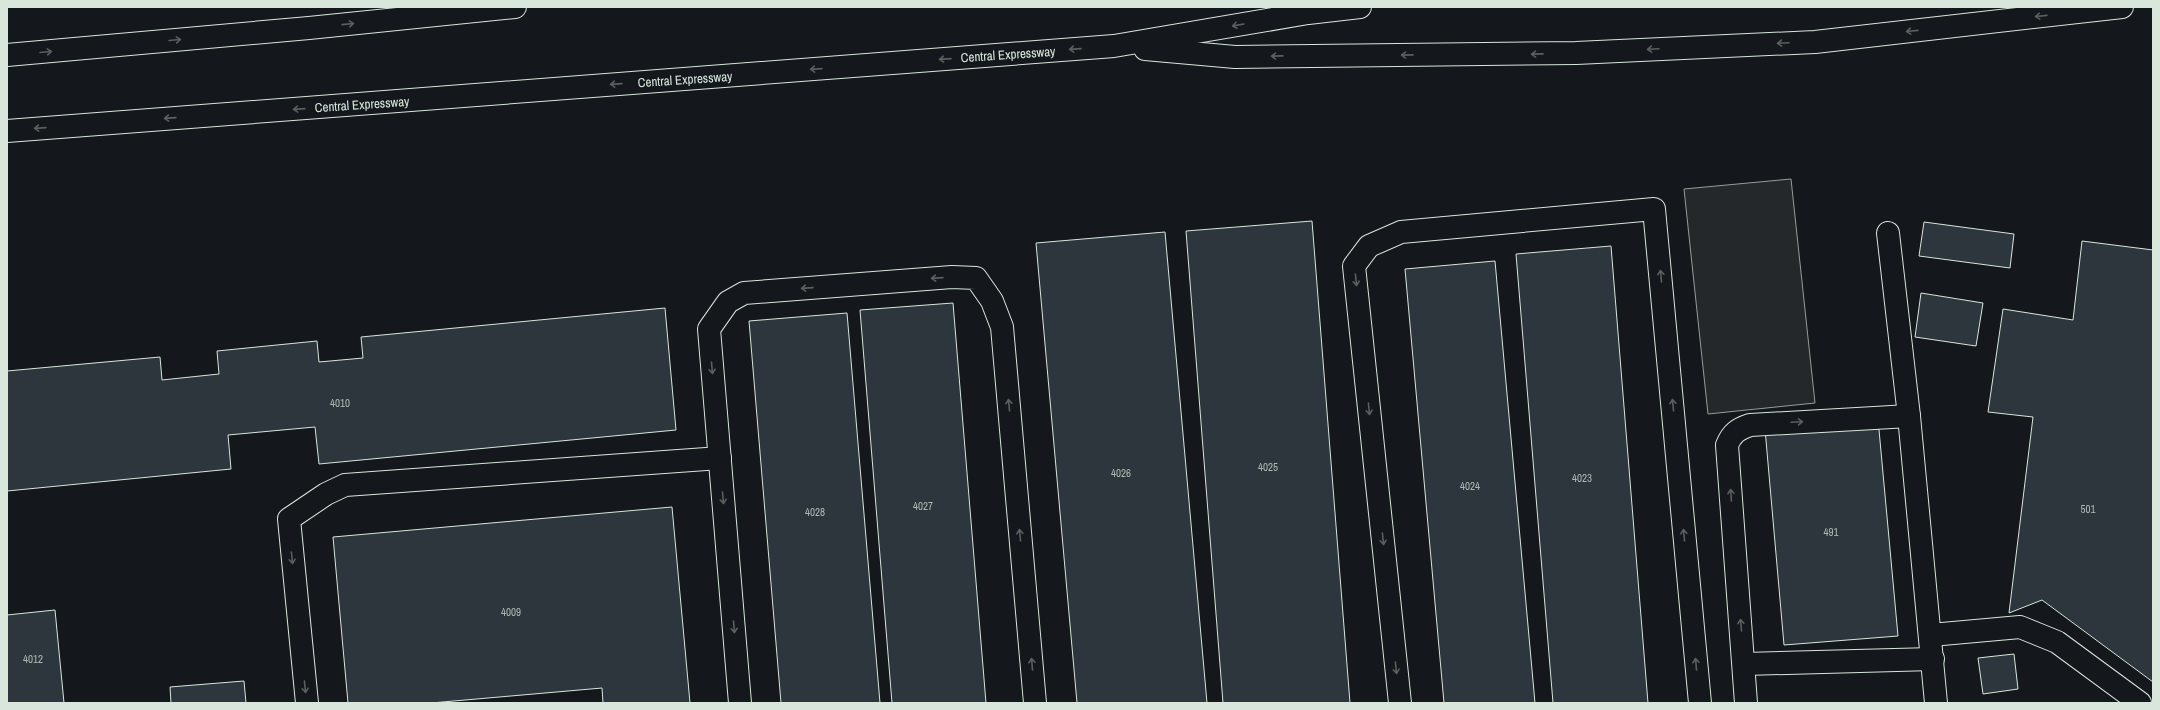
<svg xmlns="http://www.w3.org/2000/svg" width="2160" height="710" font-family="'Archivo Narrow',sans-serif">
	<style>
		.parking { fill: #24282b; stroke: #939e99 }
		.building { fill: #2c363c; stroke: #d8e6dc }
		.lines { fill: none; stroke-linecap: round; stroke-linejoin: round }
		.minor-casing { stroke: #d8e6dc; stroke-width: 24 }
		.highway-casing { stroke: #d8e6dc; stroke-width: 24 }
		.minor { stroke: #14181c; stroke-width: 22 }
		.highway { stroke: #14181c; stroke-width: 22 }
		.oneway { stroke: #59605f }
		.labels { text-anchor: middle; stroke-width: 3; stroke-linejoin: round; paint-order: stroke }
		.number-label { font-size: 11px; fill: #adbab4 }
		.street-label { font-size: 13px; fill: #d8e6dc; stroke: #14181c }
	</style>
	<rect width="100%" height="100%" fill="#14181c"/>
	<!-- parking -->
	<path class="parking" d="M1791,179L1815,403L1708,414L1684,189Z"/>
	<!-- building -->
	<g class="building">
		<path d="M1312,221L1350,703H1223L1186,231Z"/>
		<path d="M1924,222L2014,234L2010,268L1919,256Z"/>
		<path d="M1165,232L1207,703H1077L1036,243Z"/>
		<path d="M2082,241L2153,250V682L2042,600L2009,613L2033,417L1988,412L2003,309L2073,320Z"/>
		<path d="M1611,246L1648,703H1553L1516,254Z"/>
		<path d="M1495,261L1535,703H1444L1405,269Z"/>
		<path d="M1921,293L1983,303L1976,346L1915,337Z"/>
		<path d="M953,303L986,703H892L860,310Z"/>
		<path d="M665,308L676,430L319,464L315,427L228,435L231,469L7,491V371L160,357L162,380L219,374L217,351L317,341L319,362L363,358L361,337Z"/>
		<path d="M847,313L880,703H781L749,321Z"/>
		<path d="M1878,419L1898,636L1784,645L1765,429Z"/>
		<path d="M672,507L690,703H603L602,688L431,703H348L333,537Z"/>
		<path d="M55,610L64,703H7V615Z"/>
		<path d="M2014,654L2018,689L1983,694L1978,658Z"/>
		<path d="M244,681L246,703H171L170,687Z"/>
	</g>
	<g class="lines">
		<!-- minor casing -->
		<g class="minor-casing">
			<g id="minor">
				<path d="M1888,233L1909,416L1936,703"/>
				<path d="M1931,635L2020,627L2057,642L2140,703"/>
				<path d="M1745,664L1933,659"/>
				<path d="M307,703L289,519L326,494L345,485L720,458"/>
				<path d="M740,703L709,329L728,302L744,293L952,277L976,278L992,301L1002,327L1035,703"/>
				<path d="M1400,703L1354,266L1369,246L1401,232L1654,209L1700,703"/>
				<path d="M1746,703L1727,445C1732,433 1738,429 1750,425L1909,416"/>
			</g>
		</g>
		<!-- highway casing -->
		<g class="highway-casing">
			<g id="highway">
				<path d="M1145,49L1235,57L1576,53L1815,42L2122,7"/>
				<path d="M7,55L309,28L515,7"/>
				<path d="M7,131L1114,46L1308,13L1360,7"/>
			</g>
		</g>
		<!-- minor -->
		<use href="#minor" class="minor"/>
		<!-- highway -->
		<use href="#highway" class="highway"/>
	</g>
	<!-- one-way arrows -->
	<defs><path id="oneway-shaft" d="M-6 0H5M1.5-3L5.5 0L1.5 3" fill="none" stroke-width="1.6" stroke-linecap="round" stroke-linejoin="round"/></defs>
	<g class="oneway">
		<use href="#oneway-shaft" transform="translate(2041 16) rotate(174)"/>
		<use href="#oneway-shaft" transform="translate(348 24) rotate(-6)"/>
		<use href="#oneway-shaft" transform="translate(1238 25) rotate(170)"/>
		<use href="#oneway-shaft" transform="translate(1912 31) rotate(174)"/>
		<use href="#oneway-shaft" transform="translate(175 40) rotate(-5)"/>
		<use href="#oneway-shaft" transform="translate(1783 43) rotate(177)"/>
		<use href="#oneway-shaft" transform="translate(1075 49) rotate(176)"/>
		<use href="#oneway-shaft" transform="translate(1653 49) rotate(177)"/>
		<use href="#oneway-shaft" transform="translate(46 52) rotate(-5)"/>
		<use href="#oneway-shaft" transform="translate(1537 54) rotate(179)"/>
		<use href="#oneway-shaft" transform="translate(1407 55) rotate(179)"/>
		<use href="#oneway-shaft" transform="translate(1277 56) rotate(179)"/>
		<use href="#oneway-shaft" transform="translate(945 59) rotate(176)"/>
		<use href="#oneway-shaft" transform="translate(816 69) rotate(176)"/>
		<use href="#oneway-shaft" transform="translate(616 84) rotate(176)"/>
		<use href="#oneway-shaft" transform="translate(299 109) rotate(176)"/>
		<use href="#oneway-shaft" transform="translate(170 118) rotate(176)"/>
		<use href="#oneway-shaft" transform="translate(40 128) rotate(176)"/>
		<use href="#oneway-shaft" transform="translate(1661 276) rotate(-95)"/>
		<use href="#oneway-shaft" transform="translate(937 278) rotate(176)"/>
		<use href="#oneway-shaft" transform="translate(1356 280) rotate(84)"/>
		<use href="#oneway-shaft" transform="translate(807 288) rotate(176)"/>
		<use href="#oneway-shaft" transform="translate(712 368) rotate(85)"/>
		<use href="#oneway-shaft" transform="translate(1009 405) rotate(-95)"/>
		<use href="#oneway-shaft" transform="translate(1673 405) rotate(-95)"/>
		<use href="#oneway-shaft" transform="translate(1369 409) rotate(84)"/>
		<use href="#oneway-shaft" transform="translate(1797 422) rotate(-3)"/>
		<use href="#oneway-shaft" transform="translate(1731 495) rotate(-94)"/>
		<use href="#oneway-shaft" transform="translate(723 498) rotate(85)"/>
		<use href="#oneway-shaft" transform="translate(1020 535) rotate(-95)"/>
		<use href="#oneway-shaft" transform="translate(1684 535) rotate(-95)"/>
		<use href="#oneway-shaft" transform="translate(1383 539) rotate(84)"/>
		<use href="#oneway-shaft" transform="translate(292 558) rotate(84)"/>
		<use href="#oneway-shaft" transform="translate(1741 625) rotate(-95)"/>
		<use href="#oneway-shaft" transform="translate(734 627) rotate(85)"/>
		<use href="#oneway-shaft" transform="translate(1032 664) rotate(-95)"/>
		<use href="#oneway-shaft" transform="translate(1696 664) rotate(-95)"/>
		<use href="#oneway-shaft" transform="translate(1396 668) rotate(84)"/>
		<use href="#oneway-shaft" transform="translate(305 687) rotate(84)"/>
	</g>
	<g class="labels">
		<!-- number labels -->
		<g class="number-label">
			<text x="340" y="407">4010</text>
			<text x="1268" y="471">4025</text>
			<text x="1121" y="477">4026</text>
			<text x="1582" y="482">4023</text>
			<text x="1470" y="490">4024</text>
			<text x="923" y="510">4027</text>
			<text x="2088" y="513">501</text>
			<text x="815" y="516">4028</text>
			<text x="1831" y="536">491</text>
			<text x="511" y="616">4009</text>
			<text x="33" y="663">4012</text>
		</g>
		<!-- street labels -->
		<g class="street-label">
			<text transform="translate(1008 54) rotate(-4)" y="5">Central Expressway</text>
			<text transform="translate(685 79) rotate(-4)" y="5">Central Expressway</text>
			<text transform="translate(362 104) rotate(-4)" y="5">Central Expressway</text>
		</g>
	</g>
	<!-- border -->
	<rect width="2160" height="710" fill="none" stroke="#d8e6dc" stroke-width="16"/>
</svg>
